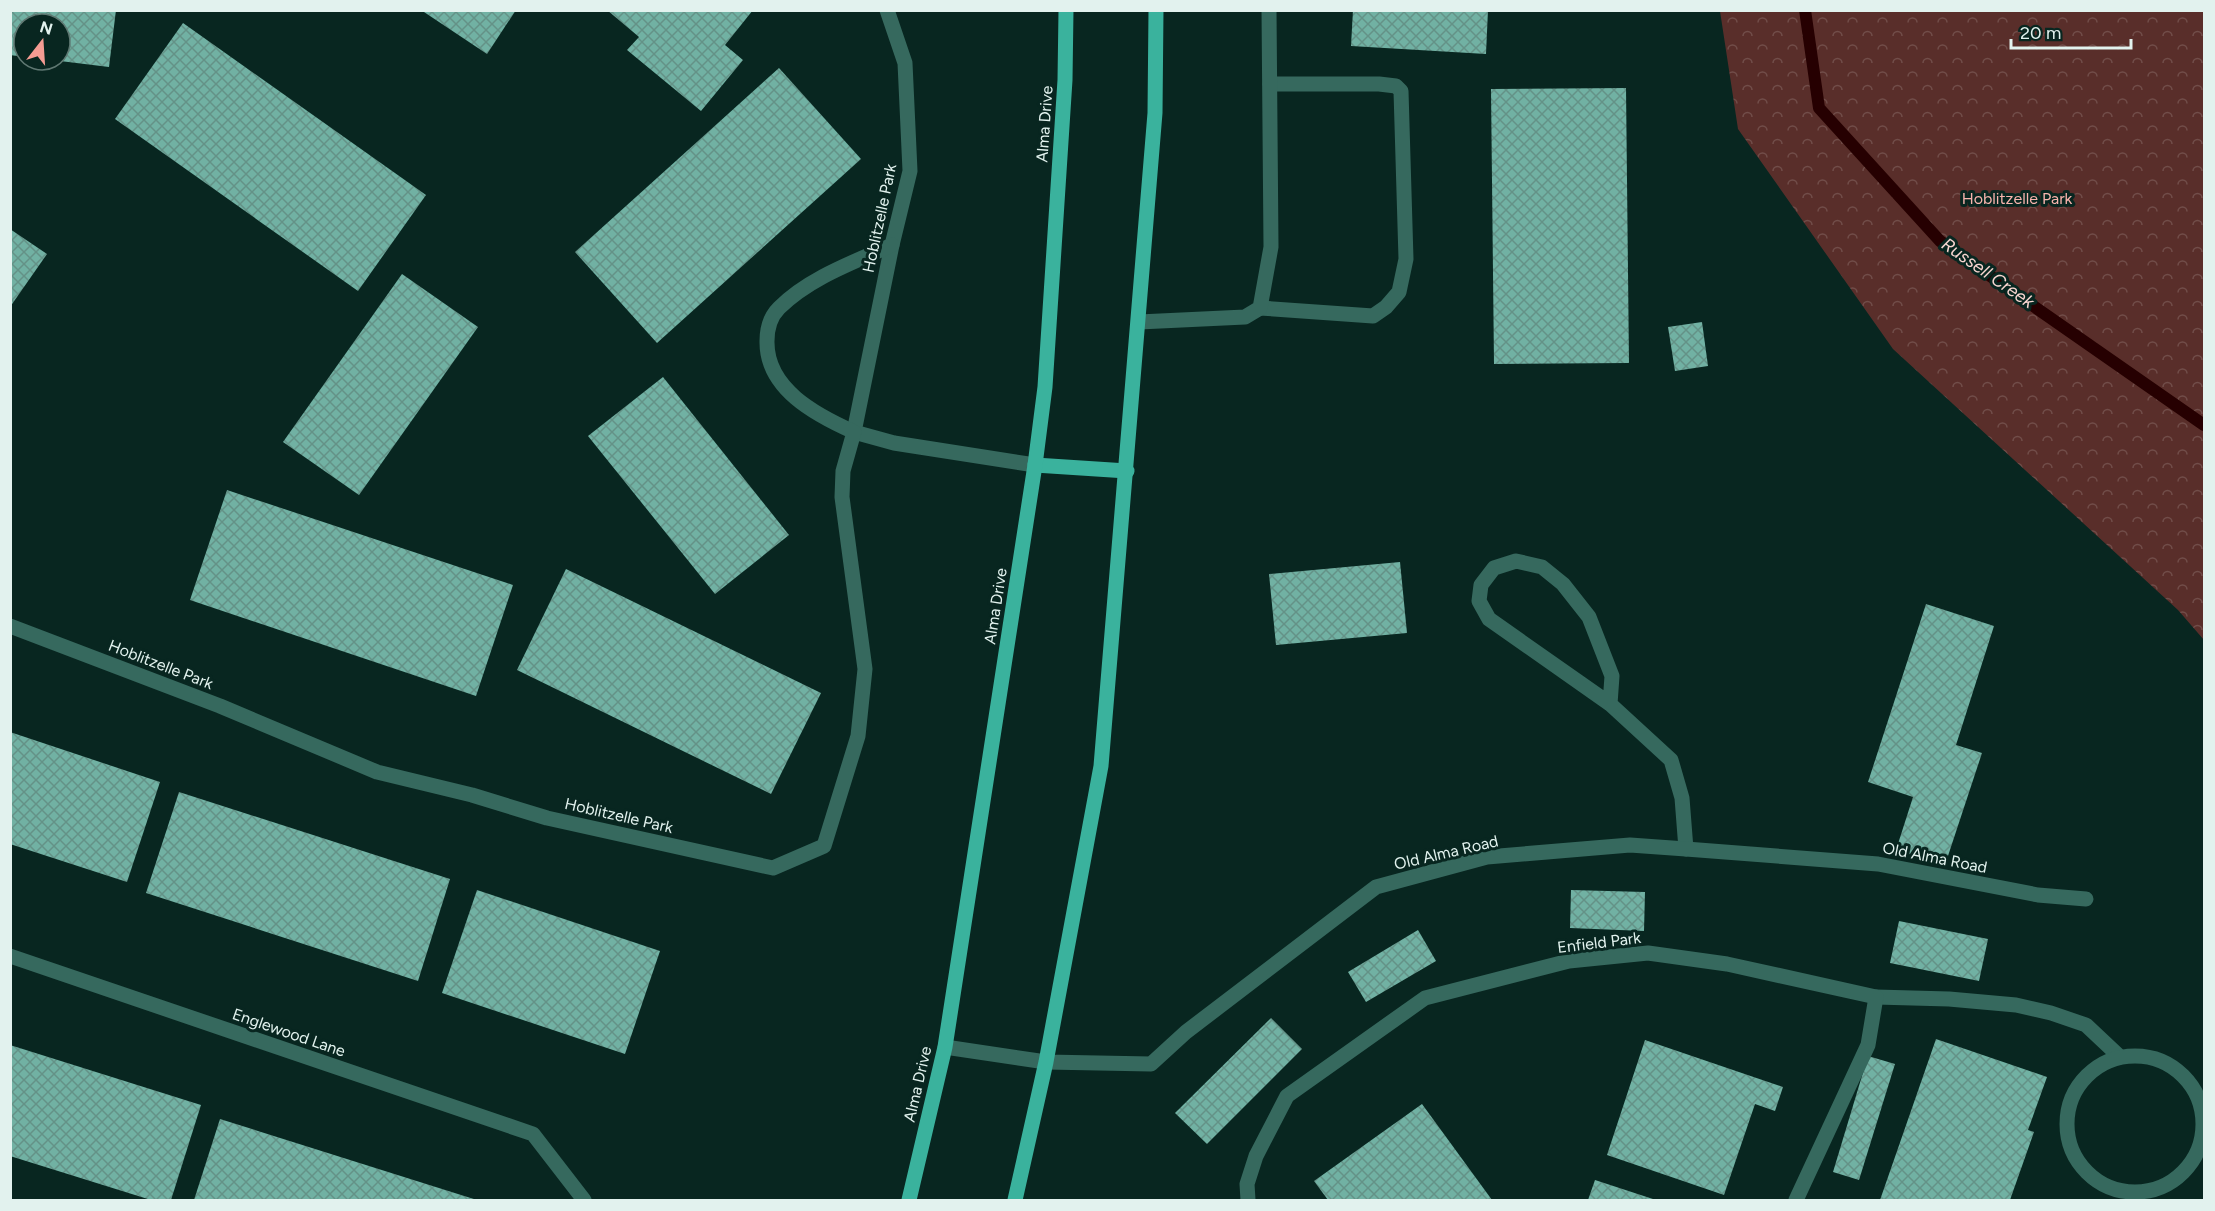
<svg xmlns="http://www.w3.org/2000/svg" width="2215" height="1211" font-family="Figtree,sans-serif">
	<style>
		.park { fill: url(#park-crowns) }
		.lines { fill: none; stroke-linecap: round; stroke-linejoin: round }
		.stream { stroke: #260001; stroke-width: 12 }
		.building { fill: url(#building-cross-hatch) }
		.minor { stroke: #36695e; stroke-width: 15 }
		.major { stroke: #3ab29d; stroke-width: 15 }
		.labels { text-anchor: middle; stroke-width: 6; stroke-linejoin: round; paint-order: stroke }
		.street-label { font-size: 16px; fill: #e2f2ee; stroke: #082620 }
		.park-label { font-size: 16px; fill: #f8b4ad; stroke: #082620 }
		.water-label { font-size: 18px; font-style: italic; fill: #f9d6d1; stroke: #082620 }
	</style>
	<defs>
		<pattern id="park-crowns" width="20" height="18" patternUnits="userSpaceOnUse" patternTransform="scale(1.5)"><rect width="20" height="18" fill="#592e2a"/><path d="M2 6a3 3 0 1 1 6 0M12 15a3 3 0 1 1 6 0" fill="none" stroke="#714d49"/></pattern>
		<pattern id="building-cross-hatch" width="8" height="8" patternUnits="userSpaceOnUse" patternTransform="scale(1.5)"><rect width="8" height="8" fill="#71b1a3"/><path d="M0 0l8 8M0 8l8-8" fill="none" stroke="#649287"/></pattern>
	</defs>
	<rect width="100%" height="100%" fill="#082620"/>
	<!-- park -->
	<path class="park" d="M1720,11H2204V640L2178,610L1893,349L1738,129Z"/>
	<g class="lines">
		<!-- stream -->
		<path class="stream" d="M1805,10L1819,108L1940,241L2204,425"/>
	</g>
	<!-- building -->
	<g class="building">
		<path d="M10,10H116L109,67L60,61V24H24V57L10,55Z"/>
		<path d="M421,10H516L487,54Z"/>
		<path d="M607,10H753L725,45L743,60L701,111L627,50L639,37Z"/>
		<path d="M1353,10H1488L1486,54L1351,46Z"/>
		<path d="M183,23L426,195L358,291L115,119Z"/>
		<path d="M779,68L861,159L657,343L575,252Z"/>
		<path d="M1626,88L1629,363L1494,364L1491,89Z"/>
		<path d="M10,229L47,254L10,307Z"/>
		<path d="M402,274L478,327L359,495L283,442Z"/>
		<path d="M1702,322L1708,366L1675,371L1668,327Z"/>
		<path d="M663,377L789,535L715,594L588,436Z"/>
		<path d="M227,490L513,585L476,696L190,600Z"/>
		<path d="M1400,562L1407,633L1276,645L1269,574Z"/>
		<path d="M566,569L821,693L771,794L517,670Z"/>
		<path d="M1926,604L1994,626L1956,745L1982,753L1945,865L1896,850L1913,797L1868,782Z"/>
		<path d="M10,732L160,782L127,882L10,844Z"/>
		<path d="M179,792L450,879L418,981L146,893Z"/>
		<path d="M477,890L660,951L625,1054L442,993Z"/>
		<path d="M1571,890L1645,892L1644,931L1570,928Z"/>
		<path d="M1899,921L1988,939L1979,981L1890,963Z"/>
		<path d="M1418,930L1436,961L1366,1002L1348,972Z"/>
		<path d="M1271,1018L1302,1049L1207,1144L1175,1113Z"/>
		<path d="M1936,1039L2047,1077L2028,1130L2034,1132L2010,1200H1880Z"/>
		<path d="M1645,1040L1783,1087L1775,1111L1755,1104L1724,1195L1607,1155Z"/>
		<path d="M10,1045L201,1105L171,1200H151L10,1156Z"/>
		<path d="M1868,1056L1895,1064L1859,1180L1833,1172Z"/>
		<path d="M1422,1104L1492,1200H1328L1314,1181Z"/>
		<path d="M220,1119L477,1200H194Z"/>
		<path d="M1595,1180L1656,1200H1588Z"/>
	</g>
	<g class="lines">
		<!-- minor -->
		<g class="minor">
			<path d="M887,10L905,63L910,171L892,245L854,432L894,443L1035,465"/>
			<path d="M1260,308L1373,316L1386,307L1399,292L1406,259L1401,91L1396,86L1379,84H1270"/>
			<path d="M1139,322L1245,317L1260,308L1271,247L1269,10"/>
			<path d="M10,626L220,706L377,772L472,795L547,818L773,868L824,846L858,736L865,669L842,497L843,471L854,432C816,415 766,389 767,341C767,329 770,317 779,308C809,278 854,262 892,245"/>
			<path d="M1610,704L1612,676L1589,617L1563,584L1542,567L1516,561L1494,568L1481,585L1479,601L1489,619L1610,704L1671,760L1682,798L1686,849"/>
			<path d="M10,956L533,1134L584,1200"/>
			<path d="M1876,997L1949,999L2016,1005L2051,1013L2086,1025L2120,1057"/>
			<path d="M945,1047L1046,1062L1151,1064L1186,1032L1376,887L1487,857L1630,845L1686,849L1878,864L2038,895L2086,899"/>
			<circle cx="2135" cy="1124" r="68"/>
			<path d="M1248,1200L1247,1184L1256,1156L1287,1096L1425,998L1569,961L1648,953L1727,964L1876,997L1868,1045L1796,1200"/>
		</g>
		<!-- major -->
		<g class="major">
			<path d="M1035,465L1127,471"/>
			<path d="M909,1200L945,1047L1035,465L1045,387L1065,80L1066,10"/>
			<path d="M1015,1200L1046,1062L1101,766L1155,113L1156,10"/>
		</g>
	</g>
	<g class="labels">
		<!-- street labels -->
		<g class="street-label">
			<text transform="translate(1044 124) rotate(-86)" y="6">Alma Drive</text>
			<text transform="translate(879 218) rotate(-78)" y="6">Hoblitzelle Park</text>
			<text transform="translate(995 606) rotate(-81)" y="6">Alma Drive</text>
			<text transform="translate(161 664) rotate(21)" y="6">Hoblitzelle Park</text>
			<text transform="translate(619 815) rotate(13)" y="6">Hoblitzelle Park</text>
			<text transform="translate(1446 852) rotate(-13)" y="6">Old Alma Road</text>
			<text transform="translate(1935 857) rotate(11)" y="6">Old Alma Road</text>
			<text transform="translate(1599 942) rotate(-7)" y="6">Enfield Park</text>
			<text transform="translate(289 1032) rotate(19)" y="6">Englewood Lane</text>
			<text transform="translate(917 1084) rotate(-77)" y="6">Alma Drive</text>
		</g>
		<!-- park labels -->
		<g class="park-label">
			<text x="2017" y="204">Hoblitzelle Park</text>
		</g>
		<!-- water labels -->
		<g class="water-label">
			<text transform="translate(1988 273) rotate(35)" y="6">Russell Creek</text>
		</g>
	</g>
	<!-- border -->
	<rect width="2215" height="1211" fill="none" stroke="#e2f2ee" stroke-width="24"/>
	<!-- north arrow -->
	<g transform="translate(42 42) rotate(17)"><circle r="28" fill="#082620" stroke="#5f7872" stroke-width="1.5"/>
	<path d="M0-4.5L10 22L0 15L-10 22Z" fill="#f59c93"/>
	<text y="-9" font-size="16" font-weight="bold" text-anchor="middle" fill="#e2f2ee">N</text>
	</g>
	<!-- scale -->
	<path d="M2011 39v9h120v-9" fill="none" stroke="#e2f2ee" stroke-width="3"/>
	<text x="2020" y="39" font-size="18" fill="#e2f2ee" stroke="#082620" stroke-width="4.5" paint-order="stroke">20 m</text>
</svg>
